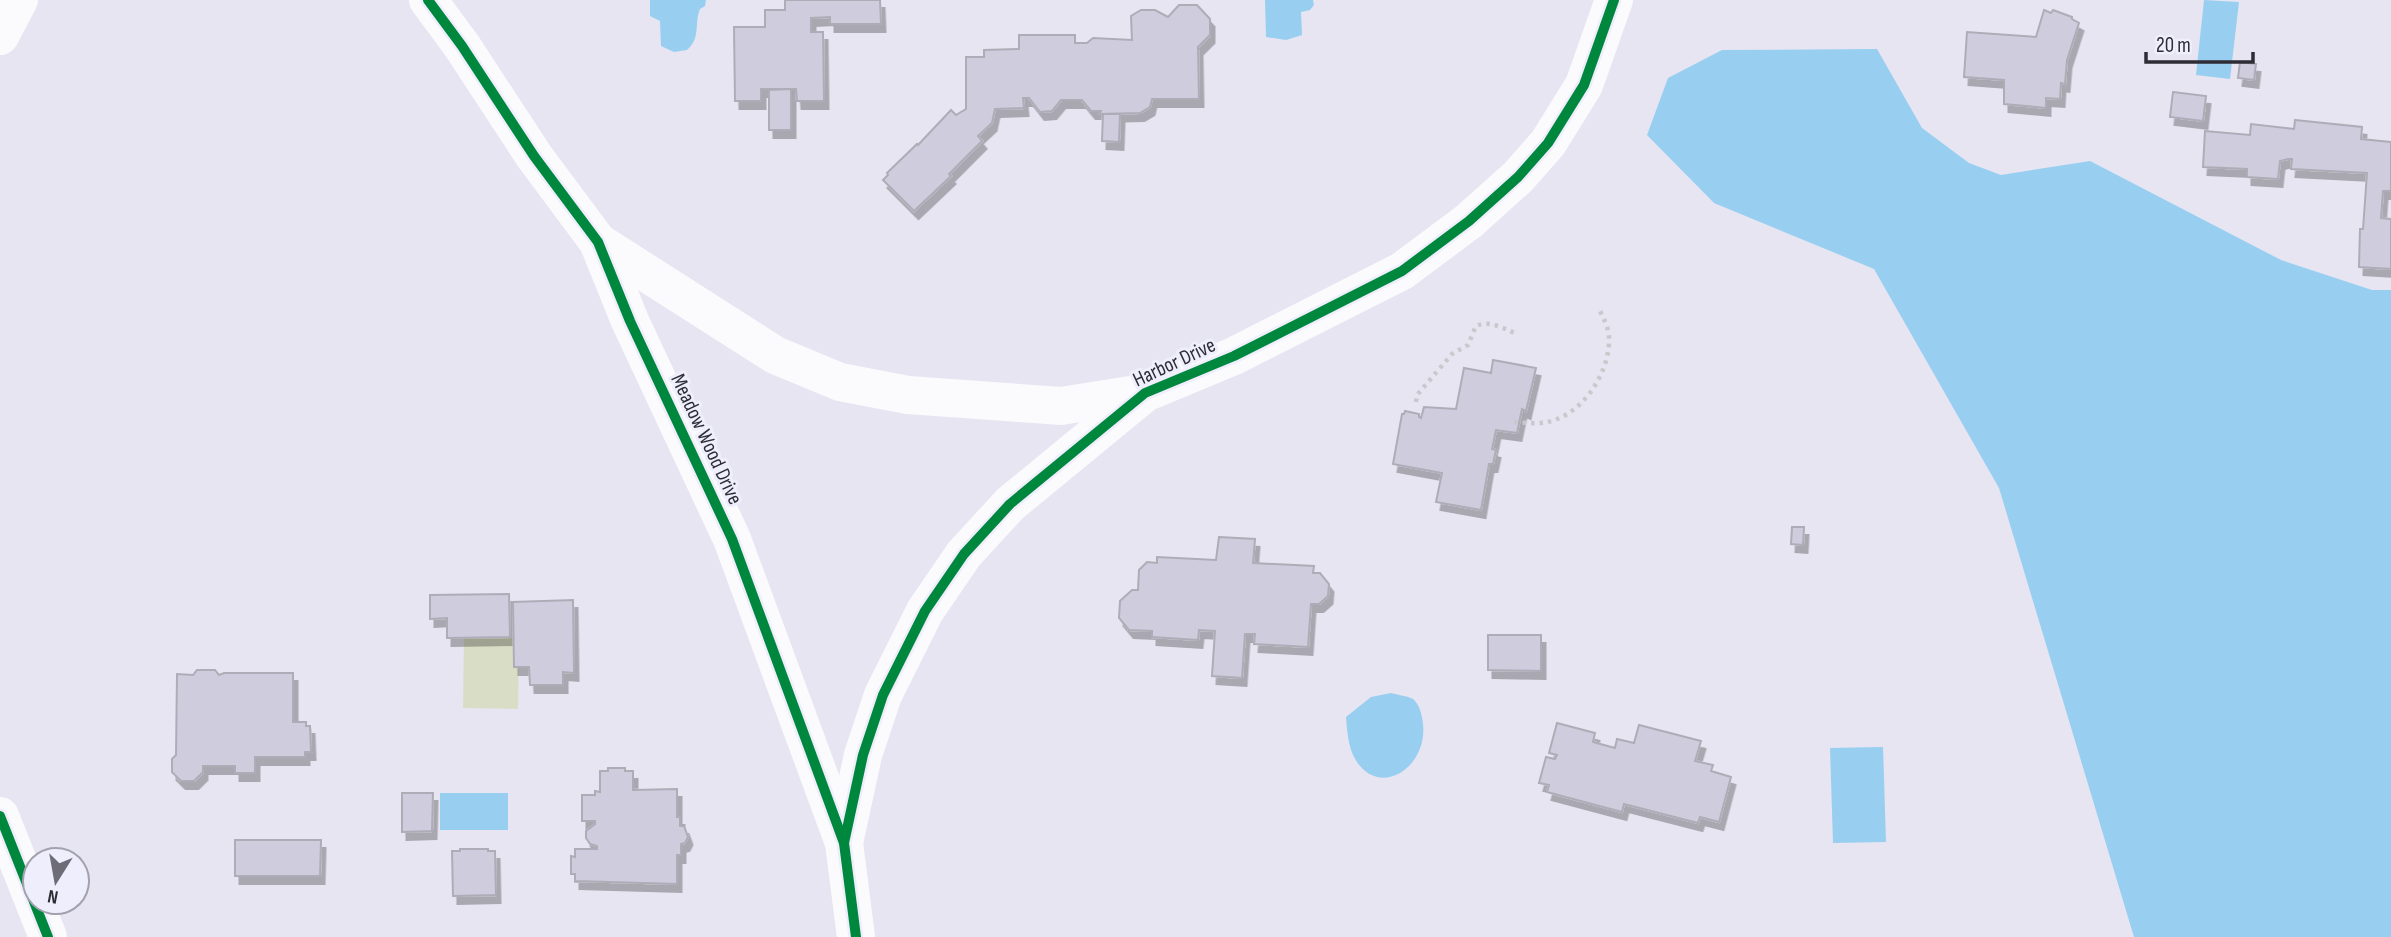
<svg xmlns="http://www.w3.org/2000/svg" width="2391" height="937" font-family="'Sofia Sans Condensed',sans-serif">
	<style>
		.green { fill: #daddc6 }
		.water { fill: #98cff1 }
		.building { fill: #cfccde; stroke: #aeadb7; stroke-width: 2; filter: url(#shadow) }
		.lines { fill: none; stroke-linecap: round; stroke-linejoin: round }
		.path { stroke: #c9c8cd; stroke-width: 4.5; stroke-dasharray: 3.5 5; stroke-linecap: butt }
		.minor { stroke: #fbfbfd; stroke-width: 38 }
		.cycleway-casing { stroke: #efeefc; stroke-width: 15 }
		.cycleway { stroke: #00873e; stroke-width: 10 }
		.labels { text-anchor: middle; stroke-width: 6; stroke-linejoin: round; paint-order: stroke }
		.street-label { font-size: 21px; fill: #2e2d36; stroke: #efeefc }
	</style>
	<defs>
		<filter id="shadow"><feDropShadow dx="4.5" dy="8" stdDeviation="0" flood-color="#0004"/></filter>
	</defs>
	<rect width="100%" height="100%" fill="#e6e5f1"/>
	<!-- green -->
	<path class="green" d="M464,638H519L518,709L463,708Z"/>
	<!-- water -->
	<g class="water">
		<path d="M650,0H706L705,6L700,9C694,24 701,38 687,50L674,52L661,46L660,21L650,16Z"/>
		<path d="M1265,0H1313L1314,5L1310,10L1301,12L1302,35L1286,40L1266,37Z"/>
		<path d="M2204,0L2239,2L2230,79L2196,75Z"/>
		<path d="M1877,49L1922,128L1969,163L2001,175L2090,161L2281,260L2372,290H2391V937H2134L1999,488L1874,269L1714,203L1647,135L1668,78L1722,50Z"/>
		<path d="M1391,693C1398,695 1407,696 1413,699C1420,705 1422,715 1423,724C1428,770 1375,801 1353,755C1348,743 1347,730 1346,717L1371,697Z"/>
		<path d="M1883,747L1886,842L1833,843L1830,748Z"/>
		<rect x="440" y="793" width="68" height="37"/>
	</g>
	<!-- building -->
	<g class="building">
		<path d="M785,0H880L881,24H830V17L811,18V32H823L824,101H797L796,89H761V101H735L734,27H765V10H785Z"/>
		<path d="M1179,5H1197L1210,19V35L1198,47L1199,99H1152L1150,107L1140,113L1100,114L1101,111H1091L1082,100H1061L1052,111L1040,112L1029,98H1023L1024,108L995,109L992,123L978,136L982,141L949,174L951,176L914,211L883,180L888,175L887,173L917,144L918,145L951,110L956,115L966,109V57H984V50L1019,49V35H1075V43H1087L1093,38L1132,40L1131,16L1141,10H1155L1168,17Z"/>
		<path d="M2044,10L2051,13L2053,10L2072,17V19L2079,23L2067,60L2065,84L2061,83L2060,99L2046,98V108L2004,104V80L1964,77L1967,32L2036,37Z"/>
		<path d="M2240,62L2256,64L2254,80L2238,78Z"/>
		<path d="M791,89V130H769V90Z"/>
		<path d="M2173,92L2206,96L2203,121L2170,117Z"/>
		<path d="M1103,114H1120L1119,142L1102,141Z"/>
		<path d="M2295,120L2362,127L2361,139L2391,142V191H2383L2381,218L2391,219V269L2359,267L2360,229H2363L2367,173L2291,169L2292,159H2288L2280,161L2278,179L2247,177V169L2203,167L2205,131L2250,135L2251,124L2294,129Z"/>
		<path d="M1493,360L1536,368L1526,411L1522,409L1517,433L1496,430L1492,449L1496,450L1493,464H1489L1481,510L1436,502L1442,473L1393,464L1402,414H1404L1405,411L1419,414V417L1421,418L1424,407L1456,409L1464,368L1491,373Z"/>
		<path d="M1792,527H1804L1803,545L1791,544Z"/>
		<path d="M1219,537L1255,539L1253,563L1314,566L1313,573H1320L1329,584L1328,596L1319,604H1311L1308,647L1254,644L1255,634H1245L1242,678L1212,676L1215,631L1199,630L1198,640L1152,637V631L1129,630L1119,618L1120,601L1132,590H1138L1139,570L1147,562L1157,563V557L1216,560Z"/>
		<path d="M509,594L510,637L447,638V618L430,619V595Z"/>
		<path d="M573,600L574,673L563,672V685H530L529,667H514L513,602Z"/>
		<path d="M1488,635H1541V671L1488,670Z"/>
		<path d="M197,670H215L219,675L224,673H293V722H306V726H310L311,752H305V757H255V773H235V766H203V772L194,781H181L172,772V759L176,755L177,674L193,675Z"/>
		<path d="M1557,723L1595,733L1593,742L1615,748L1617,739L1634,743L1639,725L1701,741L1695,761L1713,765L1711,771L1731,777L1719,822L1700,817L1698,823L1624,804L1622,812L1547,792L1549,785L1539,783L1546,757L1555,759L1557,755L1549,753Z"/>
		<path d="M608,768H625V771H633V790L677,789V817H680V826H684L688,837L685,843L681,844V855H677V884L575,881V874H571V856L575,857V849H597V846L590,844L586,838V831L595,824V821H582V795H595V791L600,792V771H608Z"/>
		<path d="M402,793H433L432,831L402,832Z"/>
		<path d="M235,840H321L320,876H235Z"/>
		<path d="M460,849H488V851H495L496,895L453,896L452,851H460Z"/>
	</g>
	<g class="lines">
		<!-- path -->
		<g class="path">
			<path d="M1416,402L1417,395L1452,354L1468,345L1476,326C1490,320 1502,328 1515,333"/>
			<path d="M1514,422C1529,423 1543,425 1557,419C1587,408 1611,368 1609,336C1608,327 1604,319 1600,311"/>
		</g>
		<!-- minor -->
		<g class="minor">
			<path d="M428,0L462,46L534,156L598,242L630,321L732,539L844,843L856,937"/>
			<path d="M0,36L19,0"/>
			<path d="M598,242L775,355L840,382L908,395L1061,406L1143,393"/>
			<path d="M0,816L48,937"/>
			<path d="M844,843L863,755L883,695L925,611L964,554L1010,504L1145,393L1234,356L1402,271L1469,221L1518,177L1548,143L1584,85L1614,0"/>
		</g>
		<!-- cycleway casing -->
		<g class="cycleway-casing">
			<g id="cycleway">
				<path d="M428,0L462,46L534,156L598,242L630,321L732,539L844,843L856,937"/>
				<path d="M0,816L48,937"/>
				<path d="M844,843L863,755L883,695L925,611L964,554L1010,504L1145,393L1234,356L1402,271L1469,221L1518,177L1548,143L1584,85L1614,0"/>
			</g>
		</g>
		<!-- cycleway -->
		<use href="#cycleway" class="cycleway"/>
	</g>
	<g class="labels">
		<!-- street labels -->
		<g class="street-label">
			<text transform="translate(1174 362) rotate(-25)" y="7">Harbor Drive</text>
			<text transform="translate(707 439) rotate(65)" y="7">Meadow Wood Drive</text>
		</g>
	</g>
	<!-- north arrow -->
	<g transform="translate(56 881) rotate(191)"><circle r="33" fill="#efeefc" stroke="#a2a1ad" stroke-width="2"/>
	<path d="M0-5L12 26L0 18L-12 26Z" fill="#6e6d77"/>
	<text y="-10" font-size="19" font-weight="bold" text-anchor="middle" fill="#2e2d36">N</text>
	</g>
	<!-- scale -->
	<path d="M2146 52v10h107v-10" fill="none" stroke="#2e2d36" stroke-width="3.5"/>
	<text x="2156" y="52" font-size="21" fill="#2e2d36" stroke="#efeefc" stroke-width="5" paint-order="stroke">20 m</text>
</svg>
